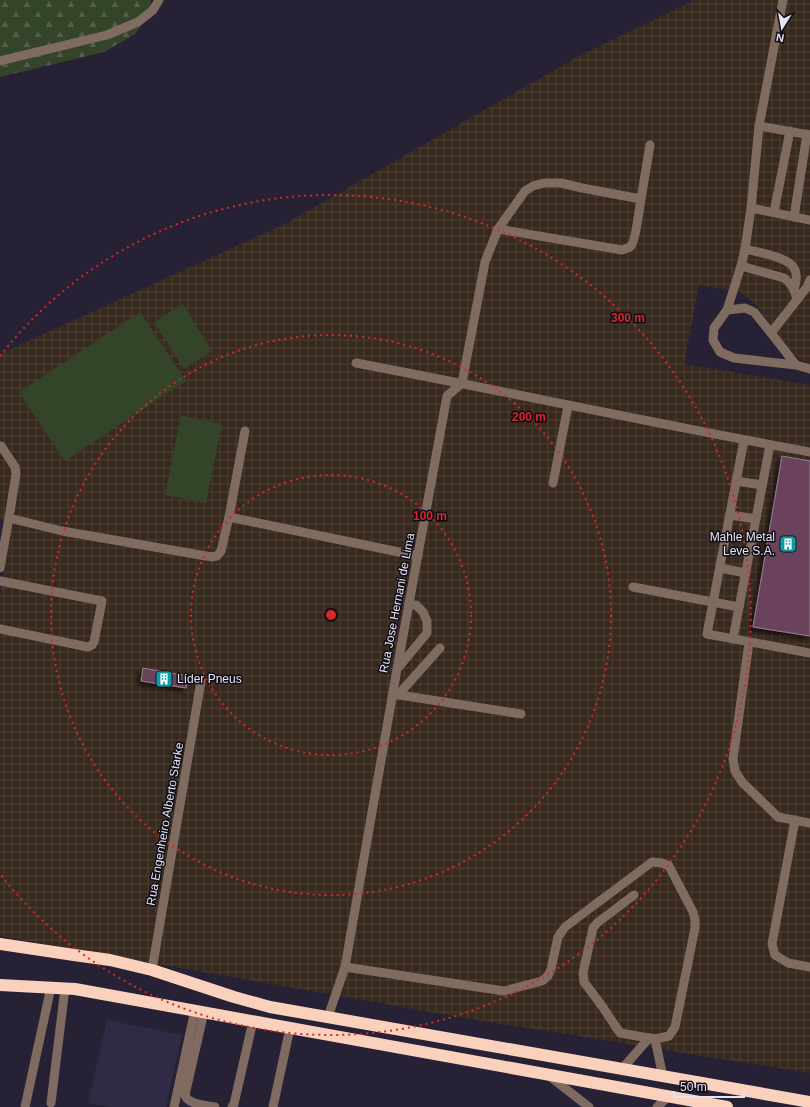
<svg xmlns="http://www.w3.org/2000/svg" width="810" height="1107" font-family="Helvetica,sans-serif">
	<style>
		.built { fill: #312a45 }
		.industrial { fill: url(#industrial-grid) }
		.forest { fill: url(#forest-firs) }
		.pitch { fill: #334429 }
		.building { fill: #6b425c; stroke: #987e8e; filter: url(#shadow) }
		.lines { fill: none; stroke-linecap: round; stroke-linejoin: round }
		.minor { stroke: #806b61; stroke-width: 9 }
		.highway { stroke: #fad1bd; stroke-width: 12 }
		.ring { fill: none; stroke: #d62828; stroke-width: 2; stroke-dasharray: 2 4 }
		.labels { text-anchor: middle; stroke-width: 3; stroke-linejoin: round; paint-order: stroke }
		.poi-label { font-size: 12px; fill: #e7e4f2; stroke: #0f0d16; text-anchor: end }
		.street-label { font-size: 12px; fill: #e7e4f2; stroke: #0f0d16 }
		.centre { fill: #d62828; stroke: #0f0d16; stroke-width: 2 }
		.ring-label { font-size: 12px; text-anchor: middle; font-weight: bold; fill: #d62828; stroke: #0f0d16; stroke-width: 3; stroke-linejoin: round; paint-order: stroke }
	</style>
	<defs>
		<pattern id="industrial-grid" width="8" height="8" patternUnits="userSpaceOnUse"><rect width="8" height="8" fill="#37291d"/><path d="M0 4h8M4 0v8" fill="none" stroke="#4a3e33"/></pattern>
		<pattern id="forest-firs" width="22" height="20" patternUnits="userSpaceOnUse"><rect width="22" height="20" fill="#334429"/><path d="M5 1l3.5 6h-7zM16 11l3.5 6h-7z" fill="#515f48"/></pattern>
		<filter id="shadow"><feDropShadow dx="-3.5" dy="3.5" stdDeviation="2" flood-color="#0009"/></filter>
	</defs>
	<rect width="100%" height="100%" fill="#272136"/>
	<!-- built -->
	<path class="built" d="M107,1020L182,1035L166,1107H112L88,1103Z"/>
	<!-- industrial -->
	<path class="industrial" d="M695,0H810V365L792,353L755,304L741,292L699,285L684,364L810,385V1073L465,1018L0,936V594L13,523L0,520V354L285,224L581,55Z"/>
	<!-- forest -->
	<path class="forest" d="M0,0H151L150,11L135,34L104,52L0,77Z"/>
	<!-- pitch -->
	<g class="pitch">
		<path d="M183,304L212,351L184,369L154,322Z"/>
		<path d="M140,312L186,381L65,461L19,392Z"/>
		<path d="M181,415L222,424L206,503L165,495Z"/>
	</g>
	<!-- building -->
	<g class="building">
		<path d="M782,456L810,461V636L753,627Z"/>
		<path d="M143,668L188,676L186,688L141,681Z"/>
	</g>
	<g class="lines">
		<!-- minor -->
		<g class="minor">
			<path d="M0,61L107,35L138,22L153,10L159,0"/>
			<path d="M759,126L783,0"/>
			<path d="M751,208L759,126L810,135"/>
			<path d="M774,212L790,131"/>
			<path d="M794,217L807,134"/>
			<path d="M498,229L622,250C625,249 629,248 631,246C636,240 639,209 641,199"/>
			<path d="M745,249C757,252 788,257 794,268C798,275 796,282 794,290"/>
			<path d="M741,266L784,278C792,284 795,290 797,300"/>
			<path d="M727,310L741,266L745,249L751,208L810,220"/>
			<path d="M771,333L807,287L810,280"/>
			<path d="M356,363C508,392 658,424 810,452"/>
			<path d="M796,365L771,333L754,312L745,308L727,310L714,328L713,340L720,352L734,358L796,365L810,369"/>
			<path d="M245,431L229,517L418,556"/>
			<path d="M744,440L707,634L810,653"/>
			<path d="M1,446L15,467L16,474L9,518L62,531L212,557L217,556L221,551L229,517"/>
			<path d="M736,481L762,485"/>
			<path d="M553,483L568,406"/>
			<path d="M730,515L756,519"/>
			<path d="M0,568L9,518"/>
			<path d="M720,568L746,573"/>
			<path d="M0,581L102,601L94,642L92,645L88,647L0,629"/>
			<path d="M633,587L739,607"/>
			<path d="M733,639L770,445"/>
			<path d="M749,642L733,759L735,771L742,782L778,817L810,823"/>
			<path d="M398,668L427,633V621L423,612L416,605H410"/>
			<path d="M393,694L521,714"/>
			<path d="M398,695L440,648"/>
			<path d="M795,820L772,944L775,955L788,963L810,967"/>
			<path d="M345,967L504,991L542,981L548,976L551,969L558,937L565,927L652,862L662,863L669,866L693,912L695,920V928L675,1027L669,1036L655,1039L620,1033L602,1006L584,982L583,973L593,928L597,923L634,895"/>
			<path d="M152,970L201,681"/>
			<path d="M204,1012L185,1095C188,1105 206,1105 215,1107"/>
			<path d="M328,1017L345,967L397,669L447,396L462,383L485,262L498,229L525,191L533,186L544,183H561L582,188L641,199L650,145"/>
			<path d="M655,1039L663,1077"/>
			<path d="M622,1069L649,1038"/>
			<path d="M548,1075L589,1107"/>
			<path d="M51,1103L65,988"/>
			<path d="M25,1107L51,987"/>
			<path d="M174,1107L195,1010"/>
			<path d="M232,1107L234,1104L253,1021"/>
			<path d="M273,1107L290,1028"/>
			<path d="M657,1107L669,1096"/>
		</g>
		<!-- highway -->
		<g class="highway">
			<path d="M0,944L74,955L110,960L152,970L234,997L270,1007L810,1102"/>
			<path d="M0,985L75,989L727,1107"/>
		</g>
	</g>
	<!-- distance rings -->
	<g class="ring">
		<circle cx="331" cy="615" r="140"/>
		<circle cx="331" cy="615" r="280"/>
		<path d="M0 356A420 420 0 1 1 0 874"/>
	</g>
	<!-- icons -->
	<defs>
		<g id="building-square" transform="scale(0.9)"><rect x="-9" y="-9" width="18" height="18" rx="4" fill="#0f9aa8" stroke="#0f0d16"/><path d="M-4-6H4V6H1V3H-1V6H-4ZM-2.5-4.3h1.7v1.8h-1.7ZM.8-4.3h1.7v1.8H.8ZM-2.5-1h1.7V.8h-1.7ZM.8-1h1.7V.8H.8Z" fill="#fff"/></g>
	</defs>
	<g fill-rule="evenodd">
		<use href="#building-square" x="788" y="544"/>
		<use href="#building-square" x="164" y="679"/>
	</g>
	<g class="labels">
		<!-- poi labels -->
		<g class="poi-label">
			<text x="775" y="541">Mahle Metal<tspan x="775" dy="14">Leve S.A.</tspan></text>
			<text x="177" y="683" text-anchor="start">Líder Pneus</text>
		</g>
		<!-- street labels -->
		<g class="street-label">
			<text transform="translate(397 603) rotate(-79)" y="4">Rua Jose Hernani de Lima</text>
			<text transform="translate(165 824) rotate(-80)" y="4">Rua Engenheiro Alberto Starke</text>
		</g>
	</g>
	<circle cx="331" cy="615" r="6" class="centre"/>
	<g class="ring-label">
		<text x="628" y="322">300 m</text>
		<text x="529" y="421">200 m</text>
		<text x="430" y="520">100 m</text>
	</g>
	<!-- north arrow -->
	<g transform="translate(782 28) rotate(191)" stroke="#0f0d16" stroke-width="3" paint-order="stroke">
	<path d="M0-3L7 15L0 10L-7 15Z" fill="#e7e4f2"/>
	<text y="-6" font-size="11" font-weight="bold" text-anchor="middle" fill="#e7e4f2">N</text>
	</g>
	<!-- scale -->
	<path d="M674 1091v6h70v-6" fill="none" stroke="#e7e4f2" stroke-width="2"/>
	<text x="680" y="1091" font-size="12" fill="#e7e4f2" stroke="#0f0d16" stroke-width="3" paint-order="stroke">50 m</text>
</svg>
